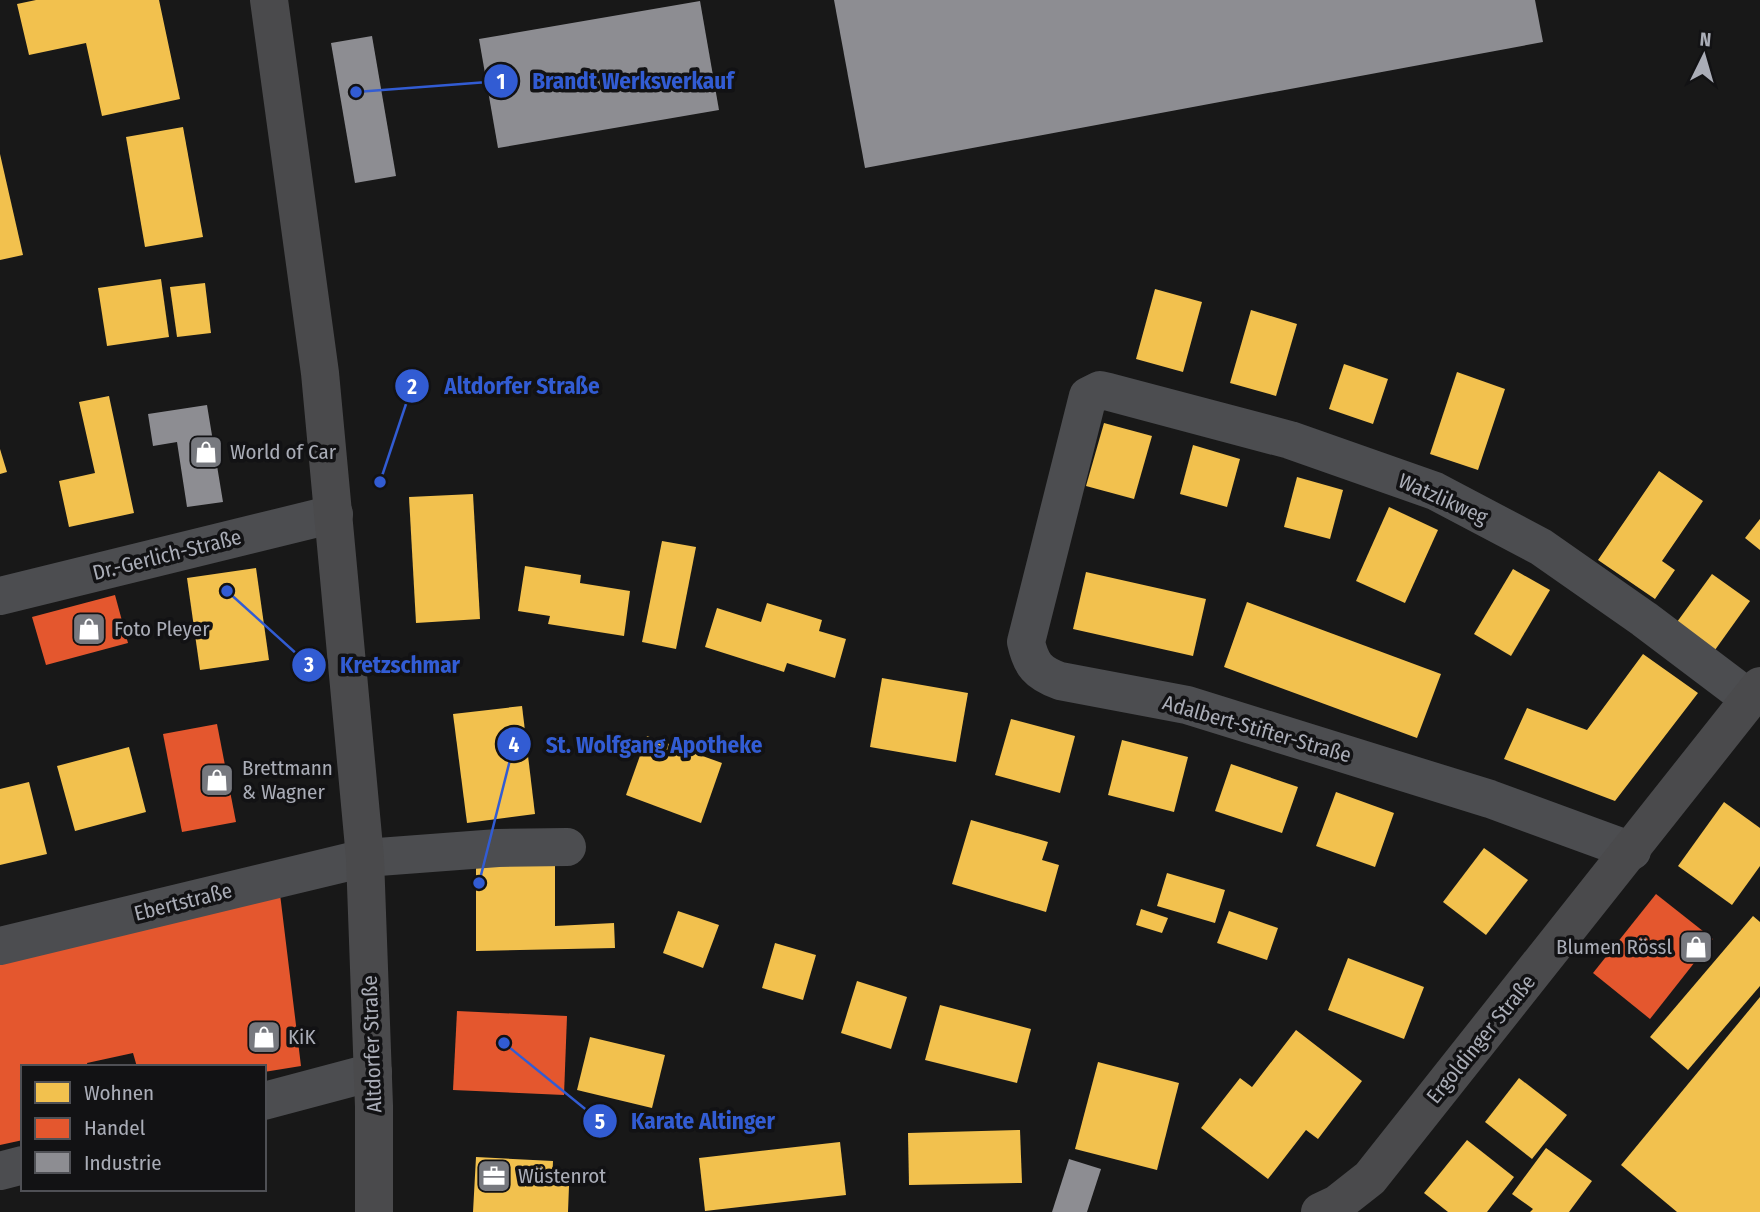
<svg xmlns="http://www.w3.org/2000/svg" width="1760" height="1212" font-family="'Fira Sans Condensed',sans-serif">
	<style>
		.homes { fill: #f2c14e }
		.shops { fill: #e4572e }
		.industry { fill: #8d8d92 }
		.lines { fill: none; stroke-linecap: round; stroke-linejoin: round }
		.minor { stroke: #4c4d50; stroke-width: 38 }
		.major { stroke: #4a4a4c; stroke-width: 38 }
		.labels { text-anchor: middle; stroke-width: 7; stroke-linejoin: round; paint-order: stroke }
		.poi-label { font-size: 21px; fill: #aaadb7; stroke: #121214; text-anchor: start }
		.street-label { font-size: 21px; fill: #aaadb7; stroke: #121214 }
		.leader { fill: none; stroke: #325cd3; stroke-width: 2.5 }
		.callout-dot { fill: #325cd3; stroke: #121214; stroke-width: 2.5 }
		.mark-label { font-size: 21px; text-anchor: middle; font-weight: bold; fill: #fff }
		.callout-label { font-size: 23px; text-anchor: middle; font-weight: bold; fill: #325cd3; stroke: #121214; stroke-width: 7; stroke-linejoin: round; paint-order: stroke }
	</style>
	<rect width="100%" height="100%" fill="#181818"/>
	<!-- homes -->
	<g class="homes">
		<path d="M36,0H159L180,99L102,116L86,43L29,55L17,4Z"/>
		<path d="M183,127L203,237L145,247L126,137Z"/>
		<path d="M0,154L23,255L0,260Z"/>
		<path d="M161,279L169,337L107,346L98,288Z"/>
		<path d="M205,283L211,333L177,337L170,287Z"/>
		<path d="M1155,289L1202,302L1183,372L1136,359Z"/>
		<path d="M1251,310L1297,324L1276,396L1230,383Z"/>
		<path d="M1344,364L1388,379L1373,424L1329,409Z"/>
		<path d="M1457,372L1505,389L1478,470L1430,454Z"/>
		<path d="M109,396L134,513L69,527L59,481L95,473L79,402Z"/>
		<path d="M1104,423L1152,436L1134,499L1086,486Z"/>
		<path d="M1193,445L1240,459L1227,507L1180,494Z"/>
		<path d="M0,449L7,472L0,474Z"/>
		<path d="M1659,471L1703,501L1662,561L1675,570L1655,599L1598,560Z"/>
		<path d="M1297,477L1343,490L1330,539L1284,527Z"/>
		<path d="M473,494L480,619L416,623L409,497Z"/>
		<path d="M1389,507L1438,530L1405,603L1356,581Z"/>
		<path d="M1760,519V550L1745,538Z"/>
		<path d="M662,541L696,547L676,649L642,642Z"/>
		<path d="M525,566L581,575L580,583L630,591L624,636L548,624L550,616L518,611Z"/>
		<path d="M256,568L269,660L200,670L187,578Z"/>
		<path d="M1513,569L1550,590L1511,656L1474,634Z"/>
		<path d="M1086,572L1206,599L1193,656L1073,629Z"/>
		<path d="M1712,574L1750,601L1715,650L1677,622Z"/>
		<path d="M1247,602L1441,674L1417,738L1224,667Z"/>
		<path d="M767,603L822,620L819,631L846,639L835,678L787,663L784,672L705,647L717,608L761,622Z"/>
		<path d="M1643,654L1698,693L1615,801L1504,759L1527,708L1587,730Z"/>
		<path d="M882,678L968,693L956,762L870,747Z"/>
		<path d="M522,706L535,814L467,823L453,714Z"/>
		<path d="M1011,719L1075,736L1060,793L995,775Z"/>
		<path d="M647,736L722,763L701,823L626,795Z"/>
		<path d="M1122,740L1188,757L1174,812L1108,795Z"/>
		<path d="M129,747L146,812L75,831L57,766Z"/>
		<path d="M1231,764L1298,787L1282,833L1215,811Z"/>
		<path d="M29,782L47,854L0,865V789Z"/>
		<path d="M1336,792L1394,813L1375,867L1316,846Z"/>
		<path d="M1724,802L1760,828V866L1732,905L1678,866Z"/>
		<path d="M971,820L1048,842L1042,860L1059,865L1046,912L952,884Z"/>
		<path d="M1484,848L1528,880L1486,935L1443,902Z"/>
		<path d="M555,858V926L614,923L615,948L476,951V859Z"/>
		<path d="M1167,873L1225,890L1215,923L1157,906Z"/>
		<path d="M1141,909L1168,918L1162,933L1136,925Z"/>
		<path d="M678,911L719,925L703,968L663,953Z"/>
		<path d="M1229,911L1278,928L1267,960L1217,943Z"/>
		<path d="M1753,916L1760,922V986L1688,1070L1650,1037Z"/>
		<path d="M775,943L816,955L803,1000L762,988Z"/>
		<path d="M1348,958L1424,987L1404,1039L1328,1010Z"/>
		<path d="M857,981L907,997L891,1049L841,1033Z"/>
		<path d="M1760,997V1212H1677L1621,1165Z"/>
		<path d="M940,1005L1031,1029L1017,1083L925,1060Z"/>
		<path d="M1296,1030L1362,1081L1318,1139L1306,1130L1268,1179L1201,1128L1240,1078L1252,1087Z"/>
		<path d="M590,1037L665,1055L652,1108L577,1090Z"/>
		<path d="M1098,1062L1179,1083L1157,1170L1075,1149Z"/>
		<path d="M1519,1078L1567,1115L1532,1159L1485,1122Z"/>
		<path d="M1020,1130L1022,1183L909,1185L908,1133Z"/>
		<path d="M1467,1140L1514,1177L1487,1212H1448L1424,1193Z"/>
		<path d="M840,1142L846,1195L705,1211L699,1158Z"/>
		<path d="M1546,1148L1592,1181L1569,1212H1530L1533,1209L1512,1194Z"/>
		<path d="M476,1157L553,1161L552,1185L569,1186L568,1212H473Z"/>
	</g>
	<!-- shops -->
	<g class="shops">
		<path d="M115,595L128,643L46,665L32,617Z"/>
		<path d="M217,724L236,822L182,832L163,734Z"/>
		<path d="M280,894L301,1066L264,1072V1067H137L133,1053L87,1063L88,1067H23V1140L0,1145V962Z"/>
		<path d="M1656,894L1713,939L1650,1019L1593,973Z"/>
		<path d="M457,1011L567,1016L564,1095L453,1090Z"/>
	</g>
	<!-- industry -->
	<g class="industry">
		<path d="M834,0H1535L1543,42L865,168Z"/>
		<path d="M700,1L719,110L498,148L479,39Z"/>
		<path d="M372,36L396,176L355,183L331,43Z"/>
		<path d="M207,405L223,502L187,507L177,442L153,446L148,414Z"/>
		<path d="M1069,1159L1101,1169L1087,1212H1052Z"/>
	</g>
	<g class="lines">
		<!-- minor -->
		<g class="minor">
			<path d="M0,596L334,514"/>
			<path d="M1632,851L1490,799L1187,705L1060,681C1038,673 1031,665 1026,642L1088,396L1100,390L1109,392L1290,440L1435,491L1541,547L1644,619L1750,699"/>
			<path d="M0,946L365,858L498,848L567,847"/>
			<path d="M264,1101L373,1072"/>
			<path d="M0,1171L23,1165"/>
		</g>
		<!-- major -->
		<g class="major">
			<path d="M269,0L320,373L365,858L374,1106V1212"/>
			<path d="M1320,1212L1337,1204L1370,1178L1760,686"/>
		</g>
	</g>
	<!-- icons -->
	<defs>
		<g id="shop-square" transform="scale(1.75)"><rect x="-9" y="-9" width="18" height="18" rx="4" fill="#77797f" stroke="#121214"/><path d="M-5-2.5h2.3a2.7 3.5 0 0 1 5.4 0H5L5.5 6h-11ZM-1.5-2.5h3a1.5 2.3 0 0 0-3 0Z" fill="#fff"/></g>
		<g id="office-square" transform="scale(1.75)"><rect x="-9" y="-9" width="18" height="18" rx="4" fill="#77797f" stroke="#121214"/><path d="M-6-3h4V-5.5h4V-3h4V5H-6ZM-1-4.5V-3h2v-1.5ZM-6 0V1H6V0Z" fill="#fff"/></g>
	</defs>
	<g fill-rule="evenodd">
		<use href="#shop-square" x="206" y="452"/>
		<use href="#shop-square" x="89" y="629"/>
		<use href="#shop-square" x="217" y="780"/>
		<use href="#shop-square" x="1696" y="947"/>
		<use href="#shop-square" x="264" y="1037"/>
		<use href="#office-square" x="494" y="1176"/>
	</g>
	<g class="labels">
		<!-- poi labels -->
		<g class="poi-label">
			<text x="230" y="459">World of Car</text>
			<text x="114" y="636">Foto Pleyer</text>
			<text x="242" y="775">Brettmann<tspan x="242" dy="24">&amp; Wagner</tspan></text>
			<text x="1672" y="954" text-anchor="end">Blumen Rössl</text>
			<text x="288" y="1044">KiK</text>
			<text x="518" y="1183">Wüstenrot</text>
		</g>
		<!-- street labels -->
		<g class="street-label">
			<text transform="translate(1443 499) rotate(24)" y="7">Watzlikweg</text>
			<text transform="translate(167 555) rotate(-14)" y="7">Dr.-Gerlich-Straße</text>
			<text transform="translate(1257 729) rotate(16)" y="7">Adalbert-Stifter-Straße</text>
			<text transform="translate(183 902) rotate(-14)" y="7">Ebertstraße</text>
			<text transform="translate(1481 1039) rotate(-51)" y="7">Ergoldinger Straße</text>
			<text transform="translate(372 1044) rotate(-92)" y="7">Altdorfer Straße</text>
		</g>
	</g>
	<!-- callouts -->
	<path class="leader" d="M356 92L501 81M380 482L412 386M227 591L309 665M479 883L514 744M504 1043L600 1121"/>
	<g class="callout-dot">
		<circle cx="356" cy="92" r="7"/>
		<circle cx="380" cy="482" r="7"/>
		<circle cx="227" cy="591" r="7"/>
		<circle cx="479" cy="883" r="7"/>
		<circle cx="504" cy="1043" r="7"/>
		<circle cx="501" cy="81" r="18"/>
		<circle cx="412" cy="386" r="18"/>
		<circle cx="309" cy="665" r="18"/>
		<circle cx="514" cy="744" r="18"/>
		<circle cx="600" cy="1121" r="18"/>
	</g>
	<g class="mark-label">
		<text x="501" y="89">1</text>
		<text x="412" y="394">2</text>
		<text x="309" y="672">3</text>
		<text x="514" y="752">4</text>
		<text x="600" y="1129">5</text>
	</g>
	<g class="callout-label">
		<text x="633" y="89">Brandt Werksverkauf</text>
		<text x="522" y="394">Altdorfer Straße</text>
		<text x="400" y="673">Kretzschmar</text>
		<text x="654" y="753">St. Wolfgang Apotheke</text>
		<text x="703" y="1129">Karate Altinger</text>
	</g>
	<!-- legend -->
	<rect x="21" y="1065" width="245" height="126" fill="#121214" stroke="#4f5055" stroke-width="2"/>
	<rect x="35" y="1082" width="35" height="21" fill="#f2c14e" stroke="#4f5055" stroke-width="2"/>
	<text x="84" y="1100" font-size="21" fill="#aaadb7">Wohnen</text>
	<rect x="35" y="1118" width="35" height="21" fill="#e4572e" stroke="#4f5055" stroke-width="2"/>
	<text x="84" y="1135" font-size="21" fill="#aaadb7">Handel</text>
	<rect x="35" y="1152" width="35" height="21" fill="#8d8d92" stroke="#4f5055" stroke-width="2"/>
	<text x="84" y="1170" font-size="21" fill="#aaadb7">Industrie</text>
	<!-- north arrow -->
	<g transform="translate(1704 56) rotate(5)" stroke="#121214" stroke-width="5" paint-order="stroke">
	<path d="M0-5L12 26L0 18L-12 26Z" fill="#aaadb7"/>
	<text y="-10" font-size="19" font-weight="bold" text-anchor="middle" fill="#aaadb7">N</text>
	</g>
</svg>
